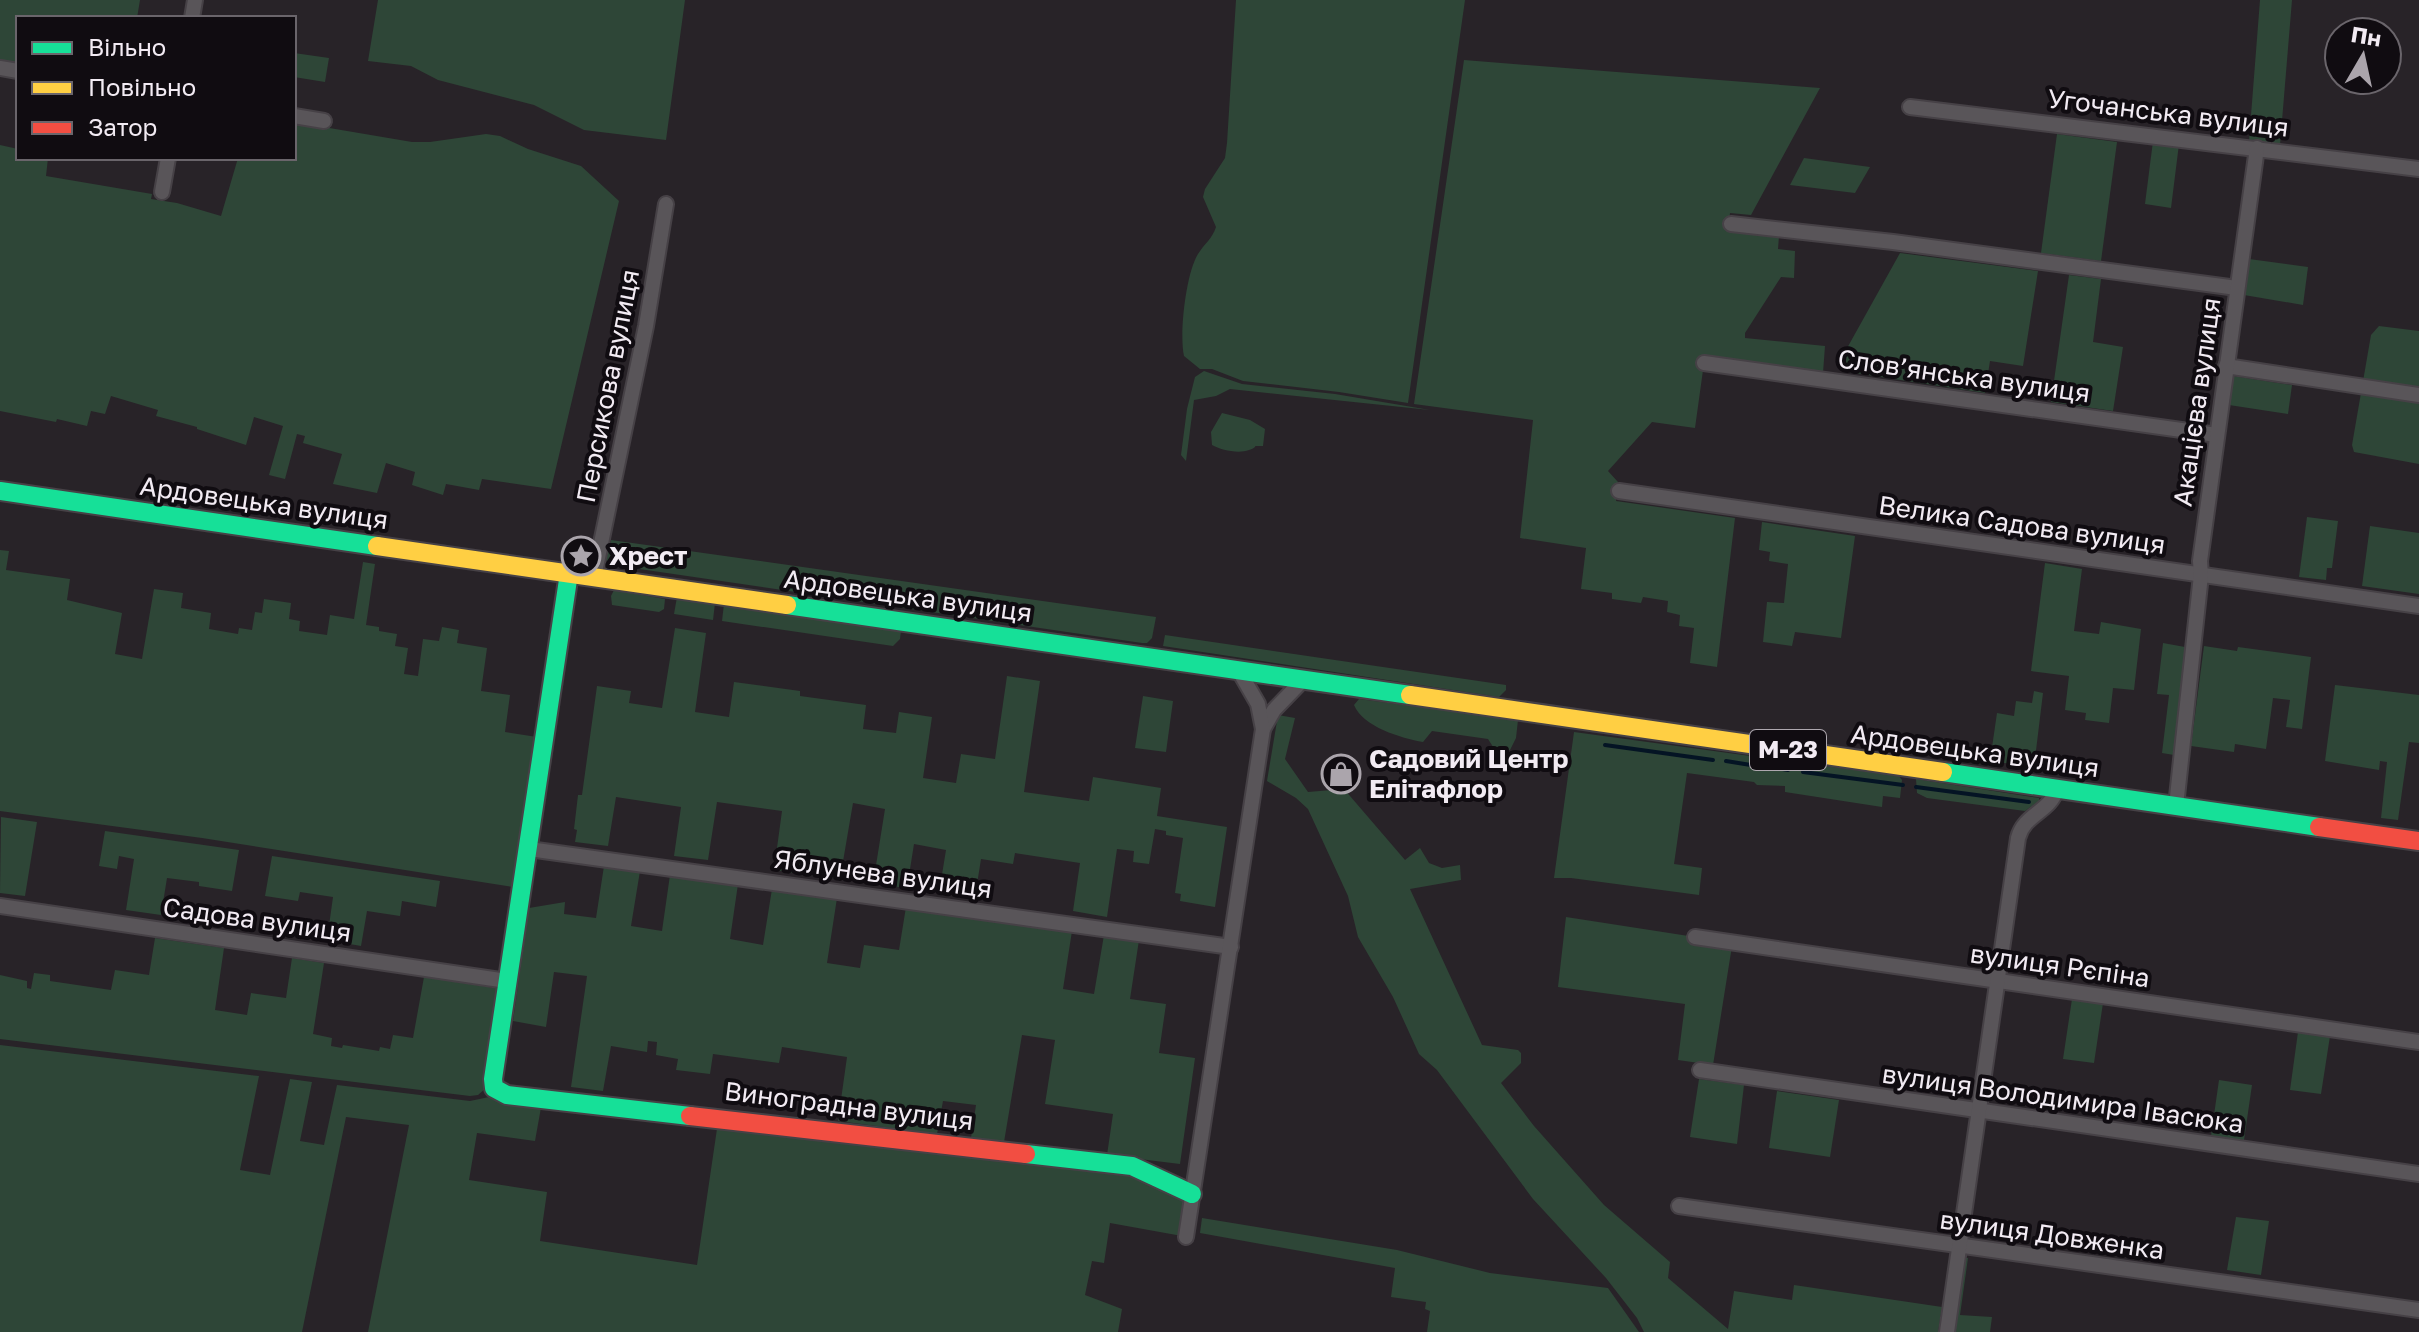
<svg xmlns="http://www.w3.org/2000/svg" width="2419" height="1332" font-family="'Golos Text',sans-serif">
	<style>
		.green { fill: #2e4637 }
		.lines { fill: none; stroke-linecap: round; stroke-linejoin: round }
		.stream { stroke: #041424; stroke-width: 4 }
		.street-casing { stroke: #464146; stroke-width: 18 }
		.fast-casing { stroke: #464146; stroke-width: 22 }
		.slow-casing { stroke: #464146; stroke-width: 22 }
		.jam-casing { stroke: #464146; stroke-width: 22 }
		.street { stroke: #595559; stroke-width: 14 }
		.fast { stroke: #16e098; stroke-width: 18 }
		.slow { stroke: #ffcf43; stroke-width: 18 }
		.jam { stroke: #f24e42; stroke-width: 18 }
		.labels { text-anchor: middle; stroke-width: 8; stroke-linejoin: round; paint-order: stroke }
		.shield { fill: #100c11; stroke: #aea8af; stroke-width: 2 }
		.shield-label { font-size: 24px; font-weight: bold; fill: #f2ebf3 }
		.street-label { font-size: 26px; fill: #f2ebf3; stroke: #100c11 }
		.poi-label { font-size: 26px; font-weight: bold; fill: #f2ebf3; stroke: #100c11; text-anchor: start }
	</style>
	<rect width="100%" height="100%" fill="#282328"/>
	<!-- green -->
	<g class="green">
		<path d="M0,0H140L137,18H18V64L0,61Z"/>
		<path d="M378,0H685L666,140L584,130L534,105L438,80L411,66L368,61Z"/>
		<path d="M1236,0H1465L1408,403L1339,392L1243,381L1212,369H1200L1184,356C1179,334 1186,273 1198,254C1205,243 1212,239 1216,227L1203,197L1205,189L1225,158L1227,143Z"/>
		<path d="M2260,0H2292L2280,145L2249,141Z"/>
		<path d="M294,53L329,58L325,82L294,77Z"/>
		<path d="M1464,60L1820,88L1751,215L1730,213L1728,230L1779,236L1778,249L1795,251L1794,278L1781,277L1745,333V338L1825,346L1823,373L1704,363L1695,428L1652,422L1608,471L1618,482L1616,501L1735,518L1717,667L1690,663L1694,628L1679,626L1680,615L1667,612L1668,601L1643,597L1641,603L1612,599V593L1581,589L1586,548L1520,538L1533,420L1414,404Z"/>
		<path d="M294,122L412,142H430L486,134L500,136L528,149L581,166L619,201L551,489L482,479L479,490L446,484L443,495L412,485L415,472L386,463L377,493L333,484L342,454L303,443L305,436L297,434L285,479L269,475L283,426L254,417L246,445L197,429V427L156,416L158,410L111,396L105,414L91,411L87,426L57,419L56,422L0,411V145L18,149V158H48L46,176L152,194L151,199L177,203L221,216L238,158H294Z"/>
		<path d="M2057,134L2117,142L2101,261L2041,253Z"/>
		<path d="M2153,141L2179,144L2171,208L2145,204Z"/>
		<path d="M1804,158L1870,167L1855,193L1790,185Z"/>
		<path d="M1900,253L2038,271L2023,366L1990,361L1985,393L1842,371L1839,367L1841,359Z"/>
		<path d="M2249,259L2308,267L2303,305L2244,295Z"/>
		<path d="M2069,275L2101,279L2093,342L2123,347L2113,411L2051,402Z"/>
		<path d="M2379,326L2419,331V464L2354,452L2352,445L2371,335Z"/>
		<path d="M1204,371L1242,384L1335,394L1430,410L1230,389L1216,396L1194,400L1186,461L1181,455L1187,409L1195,377Z"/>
		<path d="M2233,376L2292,385L2288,414L2229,405Z"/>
		<path d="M1222,413L1250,420L1265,429L1263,446C1248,446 1262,445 1249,450C1238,454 1221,450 1212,445L1211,432Z"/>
		<path d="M2307,517L2338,521L2332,568H2327L2326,580L2299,577Z"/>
		<path d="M1762,522L1855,536L1841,638L1795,632L1792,646L1763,642L1767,602L1784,603L1788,564L1769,561L1770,552L1759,550Z"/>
		<path d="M2370,526L2419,533V594L2362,586Z"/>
		<path d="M611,540L1156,617L1152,638L1147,643H1142L612,565L606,560Z"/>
		<path d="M0,550L9,551L6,570L70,579L67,600L122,613L115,654L142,659L154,589L183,593L181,608L211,613L209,629L238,634L239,628L252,630L255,612L262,613L264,599L291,603L289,619L300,621L299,631L327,635L330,615L354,619L363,562L375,564L366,625L379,627V631L397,634L395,646L408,648L404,674L418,676L423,639L439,641L442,627L459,630L457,643L487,648L481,691L510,695L505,732L537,737L513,887L202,838L0,811Z"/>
		<path d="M2045,563L2082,569L2074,631L2099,634L2101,622L2141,629L2134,690L2113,688L2109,723L2085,720L2086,713L2065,710L2069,676L2031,671Z"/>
		<path d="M614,590L665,599L664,609L659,612L612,605L611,596Z"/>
		<path d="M677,597L715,603L713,620L674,614Z"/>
		<path d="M724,604L901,630L900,639L893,646L722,621Z"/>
		<path d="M675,628L706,633L695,712L729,717L734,682L800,691V696L866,705L863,729L896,733L899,712L932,717L923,778L956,783L961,754L995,759L1007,676L1040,681L1024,792L1089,801L1093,777L1161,788L1157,816L1227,827L1215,907L1180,901L1181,894L1175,893L1183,838L1166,835V831L1155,829L1149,864L1133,862L1134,851L1117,849L1107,917L1073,911L1080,863L1015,853L1013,864L981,859L975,897L939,893L946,850L914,844L907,888L873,884L885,809L853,803L840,879L774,870L782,811L717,802L708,860L674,856L681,807L616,797L608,846L575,842L577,830L574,829L578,795H582L597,686L631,691L629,703L662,708Z"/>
		<path d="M1165,635L1506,685V690L1499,697L1163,646Z"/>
		<path d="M2163,643L2185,647L2174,755L2162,753L2169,695L2157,694Z"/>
		<path d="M2204,646L2237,651L2238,647L2311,657L2302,729L2286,727L2290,700L2273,698L2266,749L2235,744L2234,752L2191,746Z"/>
		<path d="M2335,685L2419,695V743L2409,742L2398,820L2381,818L2387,762L2380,761L2379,770L2325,761Z"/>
		<path d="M2034,691L2043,693L2034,767L1990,761L1997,713L2014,716L2016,701L2032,703Z"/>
		<path d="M1143,696L1173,701L1166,752L1135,748Z"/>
		<path d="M1359,699L1518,720L1516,738L1510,750L1497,753L1488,739L1432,731L1423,742C1401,738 1363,727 1354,705Z"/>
		<path d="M1278,715L1295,718L1285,759L1308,792L1344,789L1405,860L1420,848L1429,863L1442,868L1460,865L1461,880L1410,889L1482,1045L1518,1050L1521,1053V1063L1501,1083L1534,1126L1604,1205L1670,1262L1668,1278L1728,1329L1734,1291L1792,1300L1794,1285L1942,1307L1938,1332H1644L1637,1318L1606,1278L1533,1199L1437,1070L1419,1054L1393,997L1358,937L1348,896L1308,809L1296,798L1267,781Z"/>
		<path d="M1574,732L1899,776L1902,780L1900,798L1883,796L1882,807L1785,792V786L1757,785L1754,782L1687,773L1674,864L1702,868L1699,895L1571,878H1554Z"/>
		<path d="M1916,779L2039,798V801L2025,811L1927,798L1917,793Z"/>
		<path d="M1,817L37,822L25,896L0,893Z"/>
		<path d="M105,831L239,850L232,891L199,886V882L167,878L161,915L126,910L134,859L119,856L117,869L99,866Z"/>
		<path d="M272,856L440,881L436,907L402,901L400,916L367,911L361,946L327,940L333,897L300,892L298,901L265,896Z"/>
		<path d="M604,866L640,871L631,926L662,931L670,875L738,884L730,939L763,945L772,889L837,898L827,963L860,968L864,945L899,950L906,907L1072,931L1063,989L1094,994L1104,935L1139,940L1130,999L1166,1004L1159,1053L1195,1058L1180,1164L1107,1155L1113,1114L1045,1104L1055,1040L1022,1035L1004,1142L971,1138L976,1105L943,1101L937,1134L838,1121L847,1057L782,1047L779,1063L713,1054L710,1074L676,1070L678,1059L656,1055L657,1042L648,1041L647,1052L611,1046L603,1091L571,1087L587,976L554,972L546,1027L513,1021L529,908L565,902L564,914L596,918Z"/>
		<path d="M1566,917L1695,937L1732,946L1713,1065L1678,1060L1685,1004L1558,987Z"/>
		<path d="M155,938L224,948L215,1010L247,1015L251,993L286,998L292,958L324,963L313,1034L332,1038L331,1046L342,1048L343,1045L379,1051L380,1047L390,1049L393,1035L413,1038L424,977L501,989L486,1088L478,1095L470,1096L0,1039V975L27,981V988L31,989L34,973L50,975V981L111,990L115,970L149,975Z"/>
		<path d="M2072,999L2103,1003L2094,1063L2063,1059Z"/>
		<path d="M2298,1032L2330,1036L2321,1094L2290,1090Z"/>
		<path d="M0,1045L259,1076L240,1170L270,1175L290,1079L312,1082L300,1141L324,1145L337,1085L470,1101L489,1097L542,1102L535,1141L477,1133L469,1180L547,1192L540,1241L697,1265L718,1122L1121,1169L1186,1196L1182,1236L1110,1223L1104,1263L1092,1261L1085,1295L1122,1309L1118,1332H368L409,1125L346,1117L302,1332H0Z"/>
		<path d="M1699,1079L1744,1085L1737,1144L1690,1137Z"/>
		<path d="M2219,1080L2252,1085L2244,1140L2211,1136Z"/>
		<path d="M1777,1091L1839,1100L1830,1157L1769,1148Z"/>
		<path d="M2236,1217L2269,1221L2261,1275L2227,1270Z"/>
		<path d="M1202,1218L1397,1250L1490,1273L1608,1288L1639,1332H1427L1430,1311L1425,1309L1426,1302L1391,1297L1395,1268L1200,1233Z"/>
		<path d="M1962,1257L1968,1258L1960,1315L1992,1317L1990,1332H1951Z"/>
	</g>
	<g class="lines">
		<!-- stream -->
		<g class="stream">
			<path d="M1605,745L1713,760"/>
			<path d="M1726,761L1757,766"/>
			<path d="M1770,767L1788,770"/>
			<path d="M1803,772L1903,785"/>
			<path d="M1916,787L2029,802"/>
		</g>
		<!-- street casing -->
		<g class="street-casing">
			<g id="street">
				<path d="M192,18L195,0"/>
				<path d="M0,68L18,71"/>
				<path d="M1910,107L2419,169"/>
				<path d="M294,116L324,121"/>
				<path d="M162,192L168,158"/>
				<path d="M1731,224L1893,242L2237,288"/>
				<path d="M1704,363L2217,435"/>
				<path d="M2226,366L2419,395"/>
				<path d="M1619,491L2419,606"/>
				<path d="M594,577L646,326L666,204"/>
				<path d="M1263,729L1274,710L1303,680"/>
				<path d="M2176,806L2201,575L2200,561L2257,148"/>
				<path d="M529,849L1231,947"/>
				<path d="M0,906L507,981"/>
				<path d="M1695,937L2419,1042"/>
				<path d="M1700,1070L2419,1174"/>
				<path d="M1679,1206L2419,1310"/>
				<path d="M1186,1237L1263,729L1258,704L1239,671"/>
				<path d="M1947,1332L2018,838C2024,814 2050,812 2057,789"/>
			</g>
		</g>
		<!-- fast casing -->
		<g class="fast-casing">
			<g id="fast">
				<path d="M0,491L377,546"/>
				<path d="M569,573L493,1079L494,1088L507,1095L690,1116"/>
				<path d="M787,605L1410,695"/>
				<path d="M1943,772L2319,827"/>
				<path d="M1026,1154L1132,1166L1192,1194"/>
			</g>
		</g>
		<!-- slow casing -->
		<g class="slow-casing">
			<g id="slow">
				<path d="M377,546L787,605"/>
				<path d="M1410,695L1943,772"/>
			</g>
		</g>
		<!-- jam casing -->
		<g class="jam-casing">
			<g id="jam">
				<path d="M2319,827L2419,841"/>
				<path d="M690,1116L1026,1154"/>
			</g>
		</g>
		<!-- street -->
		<use href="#street" class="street"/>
		<!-- fast -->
		<use href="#fast" class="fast"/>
		<!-- slow -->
		<use href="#slow" class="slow"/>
		<!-- jam -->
		<use href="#jam" class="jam"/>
	</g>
	<!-- icons -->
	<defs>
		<g id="sight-ring" transform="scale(2)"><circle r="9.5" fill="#100c11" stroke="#aba5ac" stroke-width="1.5"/><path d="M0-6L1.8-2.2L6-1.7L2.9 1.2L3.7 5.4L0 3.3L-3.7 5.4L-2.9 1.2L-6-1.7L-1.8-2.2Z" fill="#aba5ac"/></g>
		<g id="shop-ring" transform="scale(2)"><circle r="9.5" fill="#100c11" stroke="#aba5ac" stroke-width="1.5"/><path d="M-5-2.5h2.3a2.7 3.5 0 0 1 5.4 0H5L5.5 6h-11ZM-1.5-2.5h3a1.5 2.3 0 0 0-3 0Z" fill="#aba5ac"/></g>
	</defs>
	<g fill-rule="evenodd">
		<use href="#sight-ring" x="581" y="556"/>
		<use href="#shop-ring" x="1341" y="774"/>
	</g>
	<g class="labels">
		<!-- shield labels -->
		<rect class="shield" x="1750" y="730" width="76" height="40" rx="6"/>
		<g class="shield-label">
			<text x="1788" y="758">М-23</text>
		</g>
		<!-- street labels -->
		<g class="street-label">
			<text transform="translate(2168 113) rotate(7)" y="9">Угочанська вулиця</text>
			<text transform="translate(1964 376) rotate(8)" y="9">Словʼянська вулиця</text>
			<text transform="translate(608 386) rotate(-79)" y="9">Персикова вулиця</text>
			<text transform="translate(2197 402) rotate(-82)" y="9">Акацієва вулиця</text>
			<text transform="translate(264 503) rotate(8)" y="9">Ардовецька вулиця</text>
			<text transform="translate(2022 525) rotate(8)" y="9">Велика Садова вулиця</text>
			<text transform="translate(908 596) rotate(8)" y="9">Ардовецька вулиця</text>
			<text transform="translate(1975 751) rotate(8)" y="9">Ардовецька вулиця</text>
			<text transform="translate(883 874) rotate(8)" y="9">Яблунева вулиця</text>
			<text transform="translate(257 920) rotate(8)" y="9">Садова вулиця</text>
			<text transform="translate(2060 966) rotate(8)" y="9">вулиця Рєпіна</text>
			<text transform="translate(2063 1099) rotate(8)" y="9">вулиця Володимира Івасюка</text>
			<text transform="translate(849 1106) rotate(7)" y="9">Виноградна вулиця</text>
			<text transform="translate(2052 1235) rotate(8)" y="9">вулиця Довженка</text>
		</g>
		<!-- poi labels -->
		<g class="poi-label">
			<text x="609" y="565">Хрест</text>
			<text x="1369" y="768">Садовий Центр<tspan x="1369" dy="30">Елітафлор</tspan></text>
		</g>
	</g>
	<!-- legend -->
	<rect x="16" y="16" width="280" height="144" fill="#100c11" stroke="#6a656b" stroke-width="2"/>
	<rect x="32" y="42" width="40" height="12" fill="#16e098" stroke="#6a656b" stroke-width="2"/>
	<text x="88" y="56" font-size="24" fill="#f2ebf3">Вільно</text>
	<rect x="32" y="82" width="40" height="12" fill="#ffcf43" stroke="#6a656b" stroke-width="2"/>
	<text x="88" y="96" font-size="24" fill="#f2ebf3">Повільно</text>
	<rect x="32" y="122" width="40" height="12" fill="#f24e42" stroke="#6a656b" stroke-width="2"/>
	<text x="88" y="136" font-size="24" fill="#f2ebf3">Затор</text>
	<!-- north arrow -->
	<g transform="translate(2363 56) rotate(9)"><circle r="38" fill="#100c11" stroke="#6a656b" stroke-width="2"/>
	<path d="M0-6L14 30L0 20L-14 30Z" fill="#aba5ac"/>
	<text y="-12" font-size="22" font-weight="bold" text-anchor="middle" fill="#f2ebf3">Пн</text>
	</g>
</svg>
